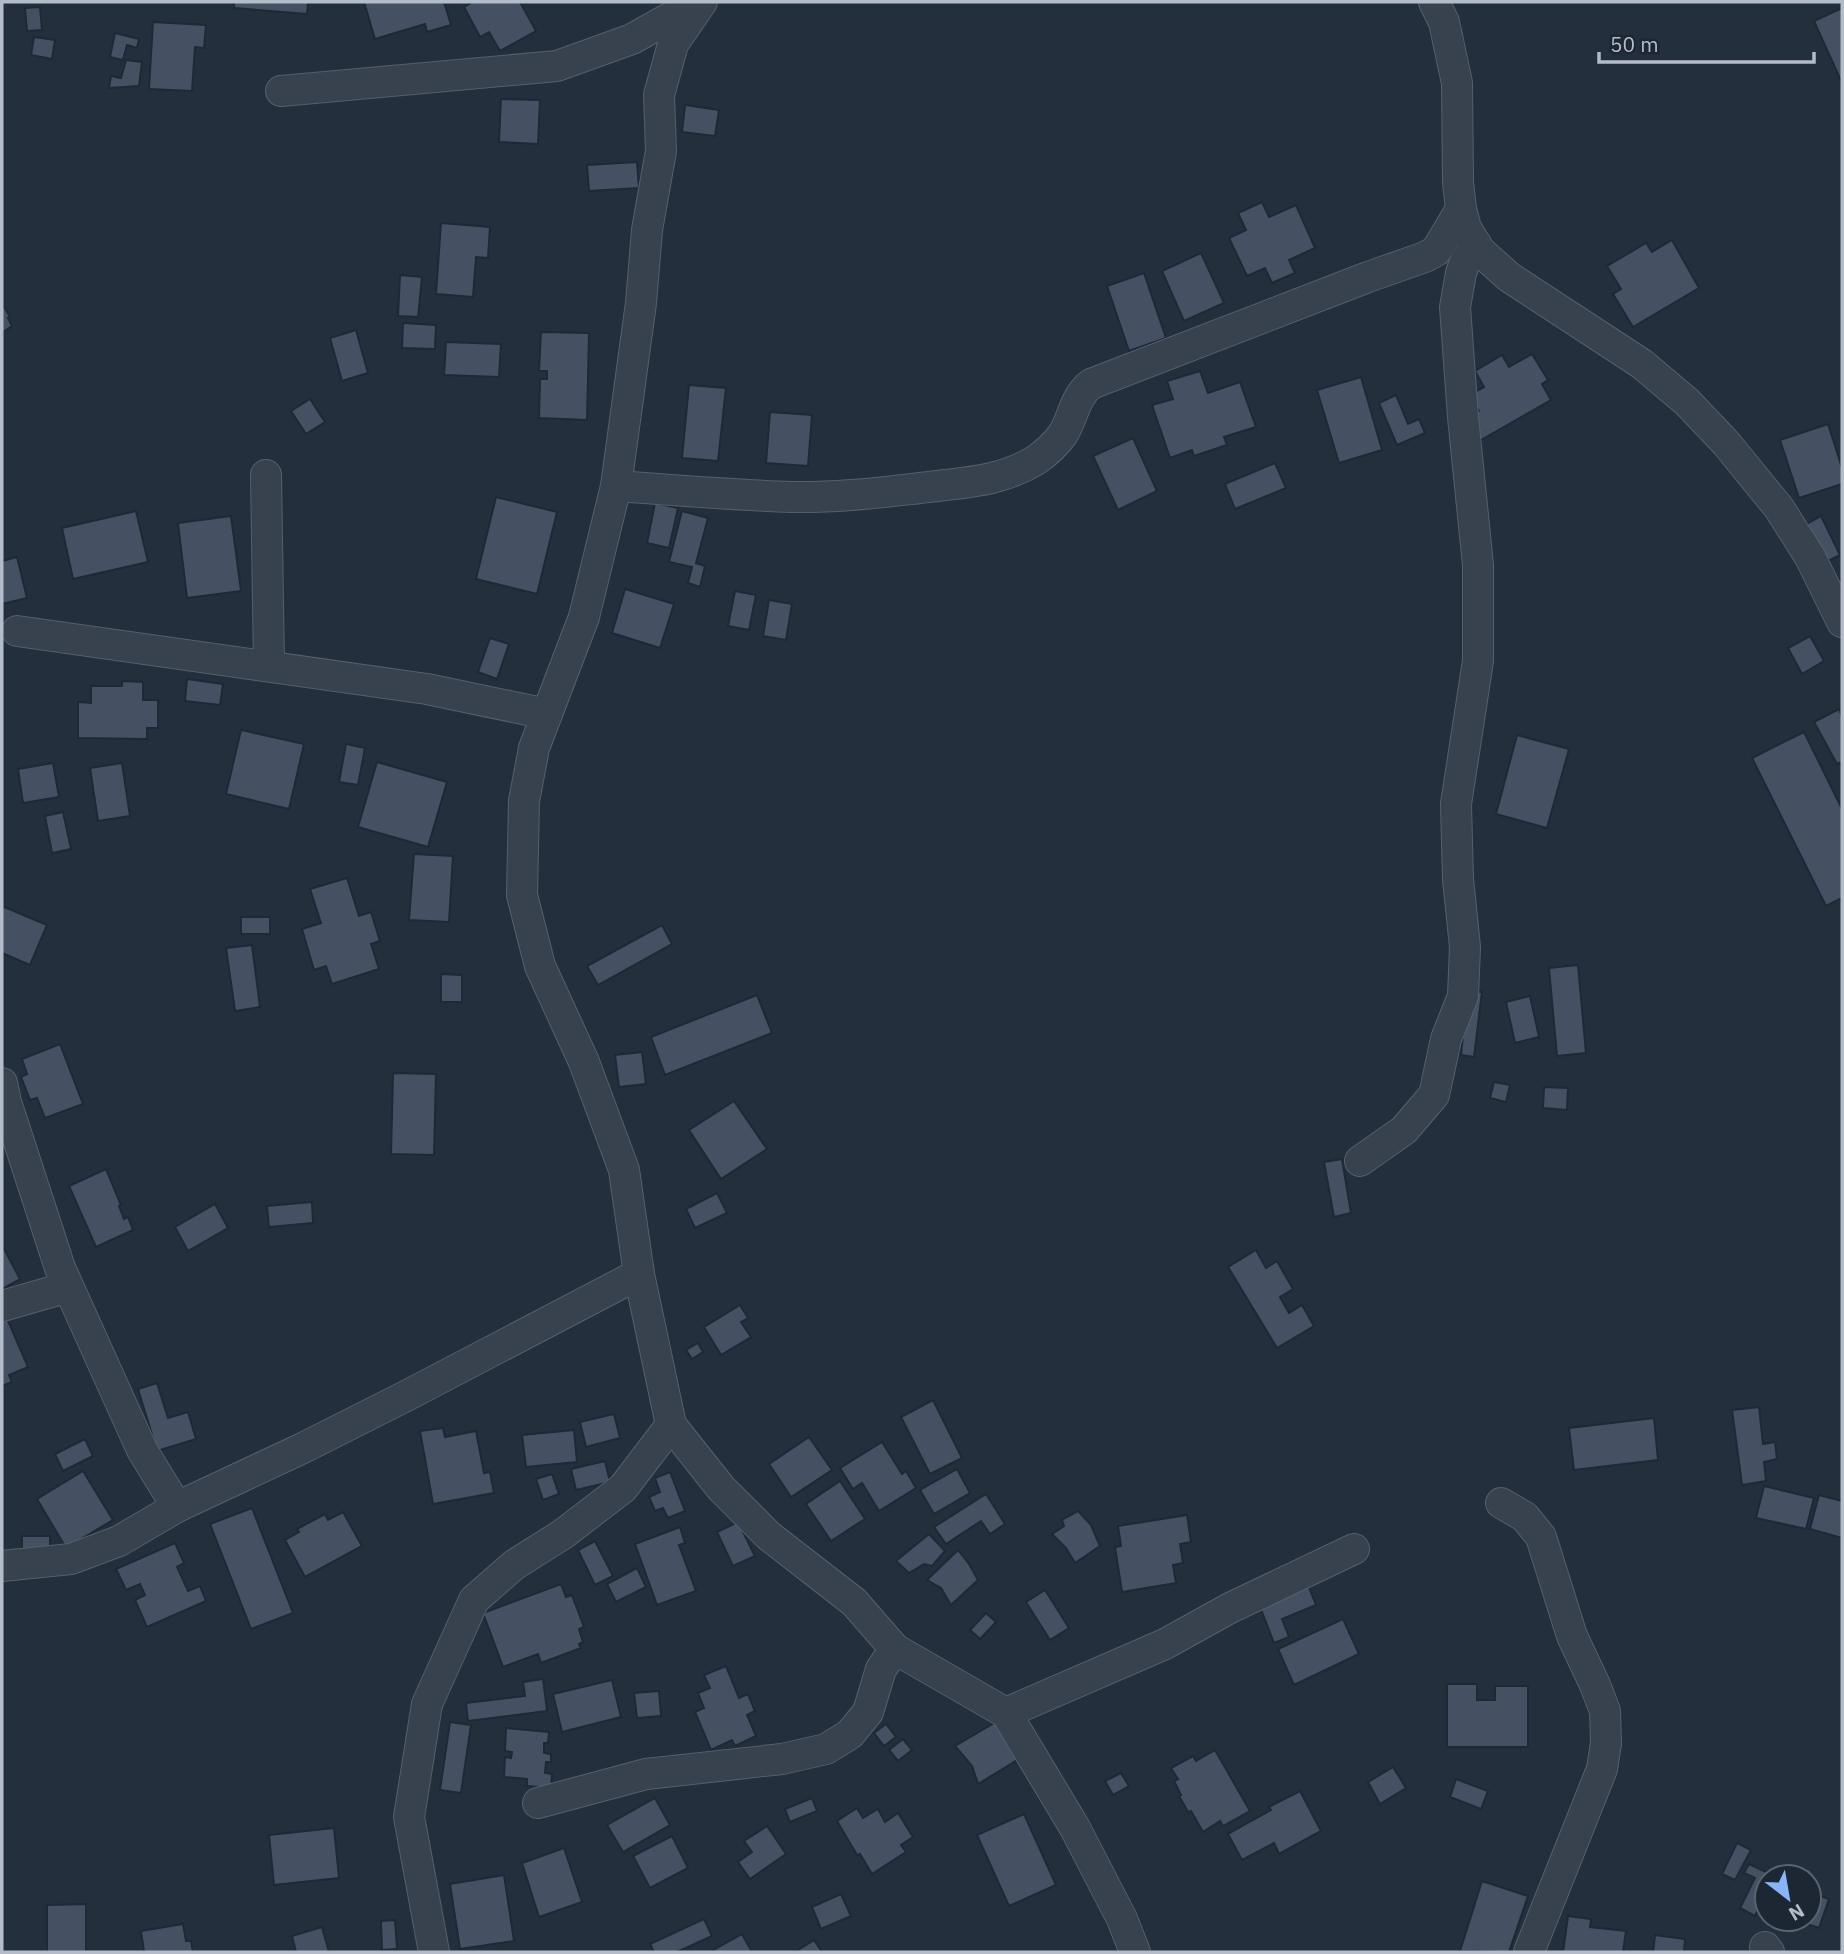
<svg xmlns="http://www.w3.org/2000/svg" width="1844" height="1954" font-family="'IBM Plex Sans',sans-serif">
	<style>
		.building { fill: #455162; stroke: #1f2835; stroke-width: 2 }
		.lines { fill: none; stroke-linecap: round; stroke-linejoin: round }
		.minor-casing { stroke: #565f6c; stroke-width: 32 }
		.minor { stroke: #38414e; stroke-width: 30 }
	</style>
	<rect width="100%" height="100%" fill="#242f3e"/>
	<!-- building -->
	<g class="building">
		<path d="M234,2H308L307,14L234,8Z"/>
		<path d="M364,2H444L451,25L427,32L425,24L375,39Z"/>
		<path d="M473,2H520L536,31L500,51L489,32L480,37L464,7Z"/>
		<path d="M40,7L42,30L27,31L25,8Z"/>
		<path d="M1842,8V83L1814,21Z"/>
		<path d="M153,22L206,25L204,48L195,47L192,91L149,89Z"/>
		<path d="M115,33L139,39L137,48L127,45L123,60L110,57Z"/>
		<path d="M34,37L55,40L52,59L31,55Z"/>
		<path d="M126,60L142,62L139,86L109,88L111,76L121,78Z"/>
		<path d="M501,99L540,100L538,144L499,142Z"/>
		<path d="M685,105L719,110L715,136L682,132Z"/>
		<path d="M637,162L639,188L589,191L587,165Z"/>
		<path d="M1262,202L1269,217L1296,205L1315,248L1289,260L1295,273L1272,283L1265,268L1247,276L1229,238L1246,230L1238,213Z"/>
		<path d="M441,223L490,227L488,258L476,257L473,297L436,294Z"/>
		<path d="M1672,240L1699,288L1633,327L1613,294L1621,289L1607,266L1646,243L1652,252Z"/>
		<path d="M1201,253L1224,303L1184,321L1162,271Z"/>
		<path d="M1144,273L1166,338L1129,351L1107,286Z"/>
		<path d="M400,275L422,277L418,317L398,316Z"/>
		<path d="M2,303L10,317L8,318L12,326L2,333Z"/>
		<path d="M403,323L436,325L435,349L402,348Z"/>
		<path d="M356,330L368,373L342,381L330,338Z"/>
		<path d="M541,332L589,333L587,420L539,418L540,379H547V371H539Z"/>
		<path d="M446,342L501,344L499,377L444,375Z"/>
		<path d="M1532,354L1548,380L1542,384L1551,400L1481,440L1468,417L1479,411L1469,395L1484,387L1475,371L1502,355L1509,367Z"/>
		<path d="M1200,371L1208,393L1240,382L1256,427L1224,437L1227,445L1194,456L1192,450L1170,458L1152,405L1173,399L1167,381Z"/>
		<path d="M1361,377L1382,450L1339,463L1317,390Z"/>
		<path d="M689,385L726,388L718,461L682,458Z"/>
		<path d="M1396,395L1408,424L1419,419L1425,433L1397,445L1379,403Z"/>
		<path d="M310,399L325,422L306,434L291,411Z"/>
		<path d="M770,412L812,415L808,466L766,463Z"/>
		<path d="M1828,424L1842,468V484L1799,498L1780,440Z"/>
		<path d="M1133,438L1157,491L1118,510L1093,456Z"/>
		<path d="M1275,463L1286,488L1235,509L1225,484Z"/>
		<path d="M496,497L557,512L537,594L476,579Z"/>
		<path d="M655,503L678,508L669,548L647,543Z"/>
		<path d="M136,511L148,562L73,579L62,528Z"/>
		<path d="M682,511L708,518L696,563L705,566L700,587L688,583L692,567L669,562Z"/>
		<path d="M231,516L241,591L187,598L178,523Z"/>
		<path d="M1821,516L1840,555L1824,563L1805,525Z"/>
		<path d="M17,557L27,598L2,604V561Z"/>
		<path d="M625,589L674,604L660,648L612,633Z"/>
		<path d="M735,591L756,595L749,630L728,626Z"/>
		<path d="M769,600L792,604L786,640L763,636Z"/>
		<path d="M1810,636L1824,661L1802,674L1788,648Z"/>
		<path d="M490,638L509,644L497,679L478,672Z"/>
		<path d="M187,679L223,684L220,705L185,701Z"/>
		<path d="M122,681L143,682V700H158V728H147V739L78,738V702L91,703V686H122Z"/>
		<path d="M1839,709L1842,716V762L1837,764L1814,722Z"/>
		<path d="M241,730L304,744L289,809L226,794Z"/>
		<path d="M1804,732L1842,809V898L1826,906L1752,758Z"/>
		<path d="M1517,735L1569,749L1547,828L1496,814Z"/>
		<path d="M346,744L365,748L358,785L339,782Z"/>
		<path d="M377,762L447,782L428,847L358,827Z"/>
		<path d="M53,763L59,797L23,803L18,769Z"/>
		<path d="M122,763L130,816L98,821L90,768Z"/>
		<path d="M63,812L71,849L52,853L45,816Z"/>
		<path d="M414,854L453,856L449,922L409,920Z"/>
		<path d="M347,878L359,916L371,912L380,941L371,944L379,969L332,984L326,966L314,970L302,929L321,923L310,889Z"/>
		<path d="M2,906L47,925L30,965L2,953Z"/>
		<rect x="241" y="917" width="29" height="17"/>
		<path d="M662,925L672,944L598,985L587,966Z"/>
		<path d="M252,945L260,1007L235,1011L226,948Z"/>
		<path d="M1578,965L1586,1053L1557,1056L1549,968Z"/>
		<path d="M441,974L462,975V1002H441Z"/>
		<path d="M1468,991L1482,992L1474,1057L1461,1055Z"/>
		<path d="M757,995L772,1033L665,1075L651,1037Z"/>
		<path d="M1530,996L1539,1037L1515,1043L1506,1002Z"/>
		<path d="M60,1044L83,1104L45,1118L37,1098L30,1100L21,1077L27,1074L22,1059Z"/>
		<path d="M642,1052L646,1084L619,1087L615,1055Z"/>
		<path d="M393,1073L436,1074L434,1155L391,1154Z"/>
		<path d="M1494,1082L1510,1085L1506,1102L1490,1098Z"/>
		<path d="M1544,1087L1568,1088L1567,1110L1543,1108Z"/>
		<path d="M734,1101L767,1149L721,1179L689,1130Z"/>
		<path d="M1342,1159L1351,1213L1334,1217L1324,1162Z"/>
		<path d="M106,1169L121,1205L119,1206L124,1219L128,1217L133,1230L96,1247L69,1186Z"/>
		<path d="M717,1193L727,1213L695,1228L686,1209Z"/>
		<path d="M312,1202L313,1223L269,1227L267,1206Z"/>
		<path d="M215,1204L228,1228L188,1251L175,1227Z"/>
		<path d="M2,1245L20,1279L2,1289Z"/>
		<path d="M1256,1250L1266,1268L1277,1261L1293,1289L1280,1297L1289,1313L1302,1305L1314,1326L1277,1348L1228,1267Z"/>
		<path d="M740,1305L748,1318L741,1322L751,1337L721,1355L704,1327Z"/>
		<path d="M6,1316L28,1367L9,1375L12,1382L2,1386V1318Z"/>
		<path d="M698,1343L703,1352L692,1359L686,1350Z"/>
		<path d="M157,1383L168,1418L188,1412L196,1439L157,1451L138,1389Z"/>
		<path d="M933,1400L962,1458L930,1474L901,1417Z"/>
		<path d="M1759,1407L1763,1444L1775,1442L1777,1459L1764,1462L1766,1481L1742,1485L1732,1410Z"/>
		<path d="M614,1414L620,1438L586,1447L580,1422Z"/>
		<path d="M1654,1418L1658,1460L1574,1470L1569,1428Z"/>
		<path d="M443,1428L445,1437L476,1431L484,1473L490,1472L494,1493L433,1504L420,1431Z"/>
		<path d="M574,1430L577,1462L526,1467L522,1435Z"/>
		<path d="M809,1437L832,1470L791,1497L769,1464Z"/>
		<path d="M85,1439L93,1456L63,1471L55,1454Z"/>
		<path d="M882,1442L902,1474L906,1471L916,1488L879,1511L862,1483L853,1489L840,1468Z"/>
		<path d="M605,1461L610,1482L576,1490L571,1469Z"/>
		<path d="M957,1469L970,1493L934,1514L920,1490Z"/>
		<path d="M83,1471L113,1520L66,1548L37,1499Z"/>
		<path d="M670,1472L685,1511L668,1518L663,1508L655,1511L649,1497L660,1492L655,1478Z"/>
		<path d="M552,1474L559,1494L543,1500L536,1479Z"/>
		<path d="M840,1481L865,1519L831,1541L806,1504Z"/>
		<path d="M1764,1486L1814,1498L1806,1529L1756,1518Z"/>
		<path d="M986,1494L1005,1524L990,1534L981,1521L946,1544L934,1527Z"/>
		<path d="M1819,1495L1842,1501V1538L1810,1529Z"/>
		<path d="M252,1508L293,1613L251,1629L210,1524Z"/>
		<path d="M1078,1511L1091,1525L1100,1546L1075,1563L1066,1548L1052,1534L1064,1526L1062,1520Z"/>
		<path d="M343,1512L362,1546L305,1577L285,1540L299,1532L297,1529L325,1514L328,1520Z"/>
		<path d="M1187,1515L1191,1542L1180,1544L1183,1563L1173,1565L1176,1583L1122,1592L1115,1547L1121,1546L1118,1526Z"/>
		<path d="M738,1522L755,1556L733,1566L717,1532Z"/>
		<path d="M680,1527L685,1543L679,1545L696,1591L657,1605L635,1544Z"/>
		<path d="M929,1534L945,1551L932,1566L924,1564L909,1573L896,1561Z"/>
		<path d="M22,1536H50V1558L22,1552Z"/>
		<path d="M595,1541L613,1576L595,1585L578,1550Z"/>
		<path d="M175,1543L184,1563L177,1567L188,1591L200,1586L206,1601L147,1627L135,1600L145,1595L140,1584L126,1590L116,1569Z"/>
		<path d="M958,1550L969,1564L978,1580L951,1605L941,1588L927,1580Z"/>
		<path d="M637,1568L646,1587L616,1602L607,1584Z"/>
		<path d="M561,1584L566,1597L572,1595L584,1627L579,1629L583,1642L579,1644L581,1648L541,1663L538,1654L503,1667L483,1613Z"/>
		<path d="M1308,1585L1316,1605L1282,1619L1289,1637L1274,1643L1257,1599Z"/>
		<path d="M1045,1590L1069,1628L1050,1640L1026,1602Z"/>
		<path d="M986,1613L996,1622L980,1639L970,1630Z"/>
		<path d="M1343,1619L1359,1654L1294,1685L1278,1649Z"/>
		<path d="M726,1666L739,1698L748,1694L755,1711L747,1715L756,1736L735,1746L732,1740L711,1750L695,1712L704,1708L698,1693L710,1688L704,1675Z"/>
		<path d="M543,1679L547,1711L468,1721L466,1703L525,1696L523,1682Z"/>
		<path d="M612,1680L621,1717L562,1732L553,1694Z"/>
		<path d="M1447,1684H1477V1700H1495V1686H1528V1747H1447Z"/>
		<path d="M659,1691L661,1716L637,1718L634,1693Z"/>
		<path d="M1001,1719L1024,1756L978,1784L972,1766L955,1746Z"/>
		<path d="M450,1722L471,1725L461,1793L440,1790Z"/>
		<path d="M886,1724L896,1737L884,1746L874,1733Z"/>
		<path d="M506,1728L549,1732L548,1743H544V1753L551,1754V1762H546L545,1773L552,1774L551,1788L527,1786V1779L504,1777L505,1757L511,1758L512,1752L505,1751Z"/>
		<path d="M903,1739L912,1750L898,1761L889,1750Z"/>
		<path d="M1215,1750L1250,1811L1223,1826L1220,1821L1203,1832L1191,1811L1188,1812L1179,1796L1181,1795L1174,1781L1178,1779L1171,1768L1193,1756L1196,1761Z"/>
		<path d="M1393,1767L1406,1788L1380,1804L1368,1782Z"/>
		<path d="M1121,1773L1129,1786L1113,1795L1105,1781Z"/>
		<path d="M1456,1779L1488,1791L1481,1809L1450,1797Z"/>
		<path d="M1300,1791L1321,1831L1279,1854L1274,1843L1242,1860L1228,1834L1271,1810L1269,1807Z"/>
		<path d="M655,1798L670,1825L623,1852L607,1825Z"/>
		<path d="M812,1798L817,1811L790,1822L785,1809Z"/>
		<path d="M857,1808L863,1818L878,1809L885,1822L898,1813L913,1837L901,1845L906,1852L872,1874L860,1854L857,1855L837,1821Z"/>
		<path d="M1024,1814L1056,1885L1009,1906L977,1835Z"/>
		<path d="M767,1826L786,1854L750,1879L738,1862L752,1852L744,1841Z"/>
		<path d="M334,1828L339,1878L274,1885L269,1835Z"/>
		<path d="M672,1836L688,1868L650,1888L633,1856Z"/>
		<path d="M1737,1843L1751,1850L1735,1880L1722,1874Z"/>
		<path d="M564,1848L582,1902L539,1917L522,1863Z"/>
		<path d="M1749,1864L1775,1876L1767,1877V1892L1755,1916L1740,1908L1755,1878L1744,1873Z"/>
		<path d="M504,1875L514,1941L460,1949L450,1884Z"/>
		<path d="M1482,1881L1528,1896L1509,1952L1460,1951Z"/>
		<path d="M1809,1892L1829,1899L1819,1928L1791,1919H1809Z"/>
		<path d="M841,1894L851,1916L821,1929L812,1907Z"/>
		<path d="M86,1904V1952H47V1905Z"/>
		<path d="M1568,1916L1591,1919L1590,1927L1626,1931L1623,1952H1563Z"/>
		<path d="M704,1919L712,1936L677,1952H654L650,1944Z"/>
		<path d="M395,1920L397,1949L382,1950L381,1921Z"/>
		<path d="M183,1924L186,1941H191L193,1952H144L141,1931Z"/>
		<path d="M322,1927L329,1952H296L292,1936Z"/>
		<path d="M742,1934L752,1952H710Z"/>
		<path d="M1655,1935L1685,1939L1684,1952H1653Z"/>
		<path d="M814,1940L822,1952H795Z"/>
	</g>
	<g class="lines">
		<!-- minor casing -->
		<g class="minor-casing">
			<g id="minor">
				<path d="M702,2L673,44L659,95L661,151L647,230L641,303L616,486L584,617L534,748L524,801L522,895L540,966L584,1062L624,1170L639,1274L671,1425L721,1488L769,1536L854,1602L895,1649L1006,1713L1075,1828L1122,1919L1135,1952"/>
				<path d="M1434,2L1444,22L1457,83L1458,182L1461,209L1466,228L1480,251L1509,277L1642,364L1687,402L1726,443L1779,508L1810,557L1842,622"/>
				<path d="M281,91L557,66L632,39L698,2"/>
				<path d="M266,475L269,666"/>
				<path d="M616,486C674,490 733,495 791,497C838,498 883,492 929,487C968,482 1002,481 1036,460C1046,453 1056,444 1063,434C1073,418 1075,396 1091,384L1368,277L1425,257L1436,251L1461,209"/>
				<path d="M17,631L427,689L547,714"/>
				<path d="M2,1083L6,1102L60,1268L142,1450L177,1507"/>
				<path d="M1360,1161L1404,1130L1434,1095L1446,1039L1463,996L1465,947L1458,879L1456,804L1478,661V565L1463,417L1455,307L1461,273L1466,259L1476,244"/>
				<path d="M2,1306L68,1287"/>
				<path d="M1501,1503L1525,1517L1541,1537L1572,1636L1595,1685L1605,1711L1606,1743L1602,1769L1529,1952"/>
				<path d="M2,1566L71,1559L119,1541L177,1507L303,1448L406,1396L639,1274"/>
				<path d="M1006,1713L1165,1644L1230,1608L1354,1549"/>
				<path d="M538,1803L646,1774L782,1759L826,1749L850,1734L868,1712L881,1669L895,1649"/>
				<path d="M1765,1947L1769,1952"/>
				<path d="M434,1952L409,1817L427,1704L474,1600L514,1565L563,1534L623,1488L671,1425"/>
			</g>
		</g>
		<!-- minor -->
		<use href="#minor" class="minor"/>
	</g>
	<!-- border -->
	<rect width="1844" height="1954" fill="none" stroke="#b4bcc9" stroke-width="7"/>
	<!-- north arrow -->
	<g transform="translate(1788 1898) rotate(149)"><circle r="33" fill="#1d2633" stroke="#59626f" stroke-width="2"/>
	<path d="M0-5L12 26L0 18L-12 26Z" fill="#8ab4f8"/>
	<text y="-10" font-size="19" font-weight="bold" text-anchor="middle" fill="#b4bcc9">N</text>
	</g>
	<!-- scale -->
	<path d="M1599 52v10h215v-10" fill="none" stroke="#b4bcc9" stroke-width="3.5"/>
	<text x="1610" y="52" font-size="21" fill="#b4bcc9" stroke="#1d2633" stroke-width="5" paint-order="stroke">50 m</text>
</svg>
